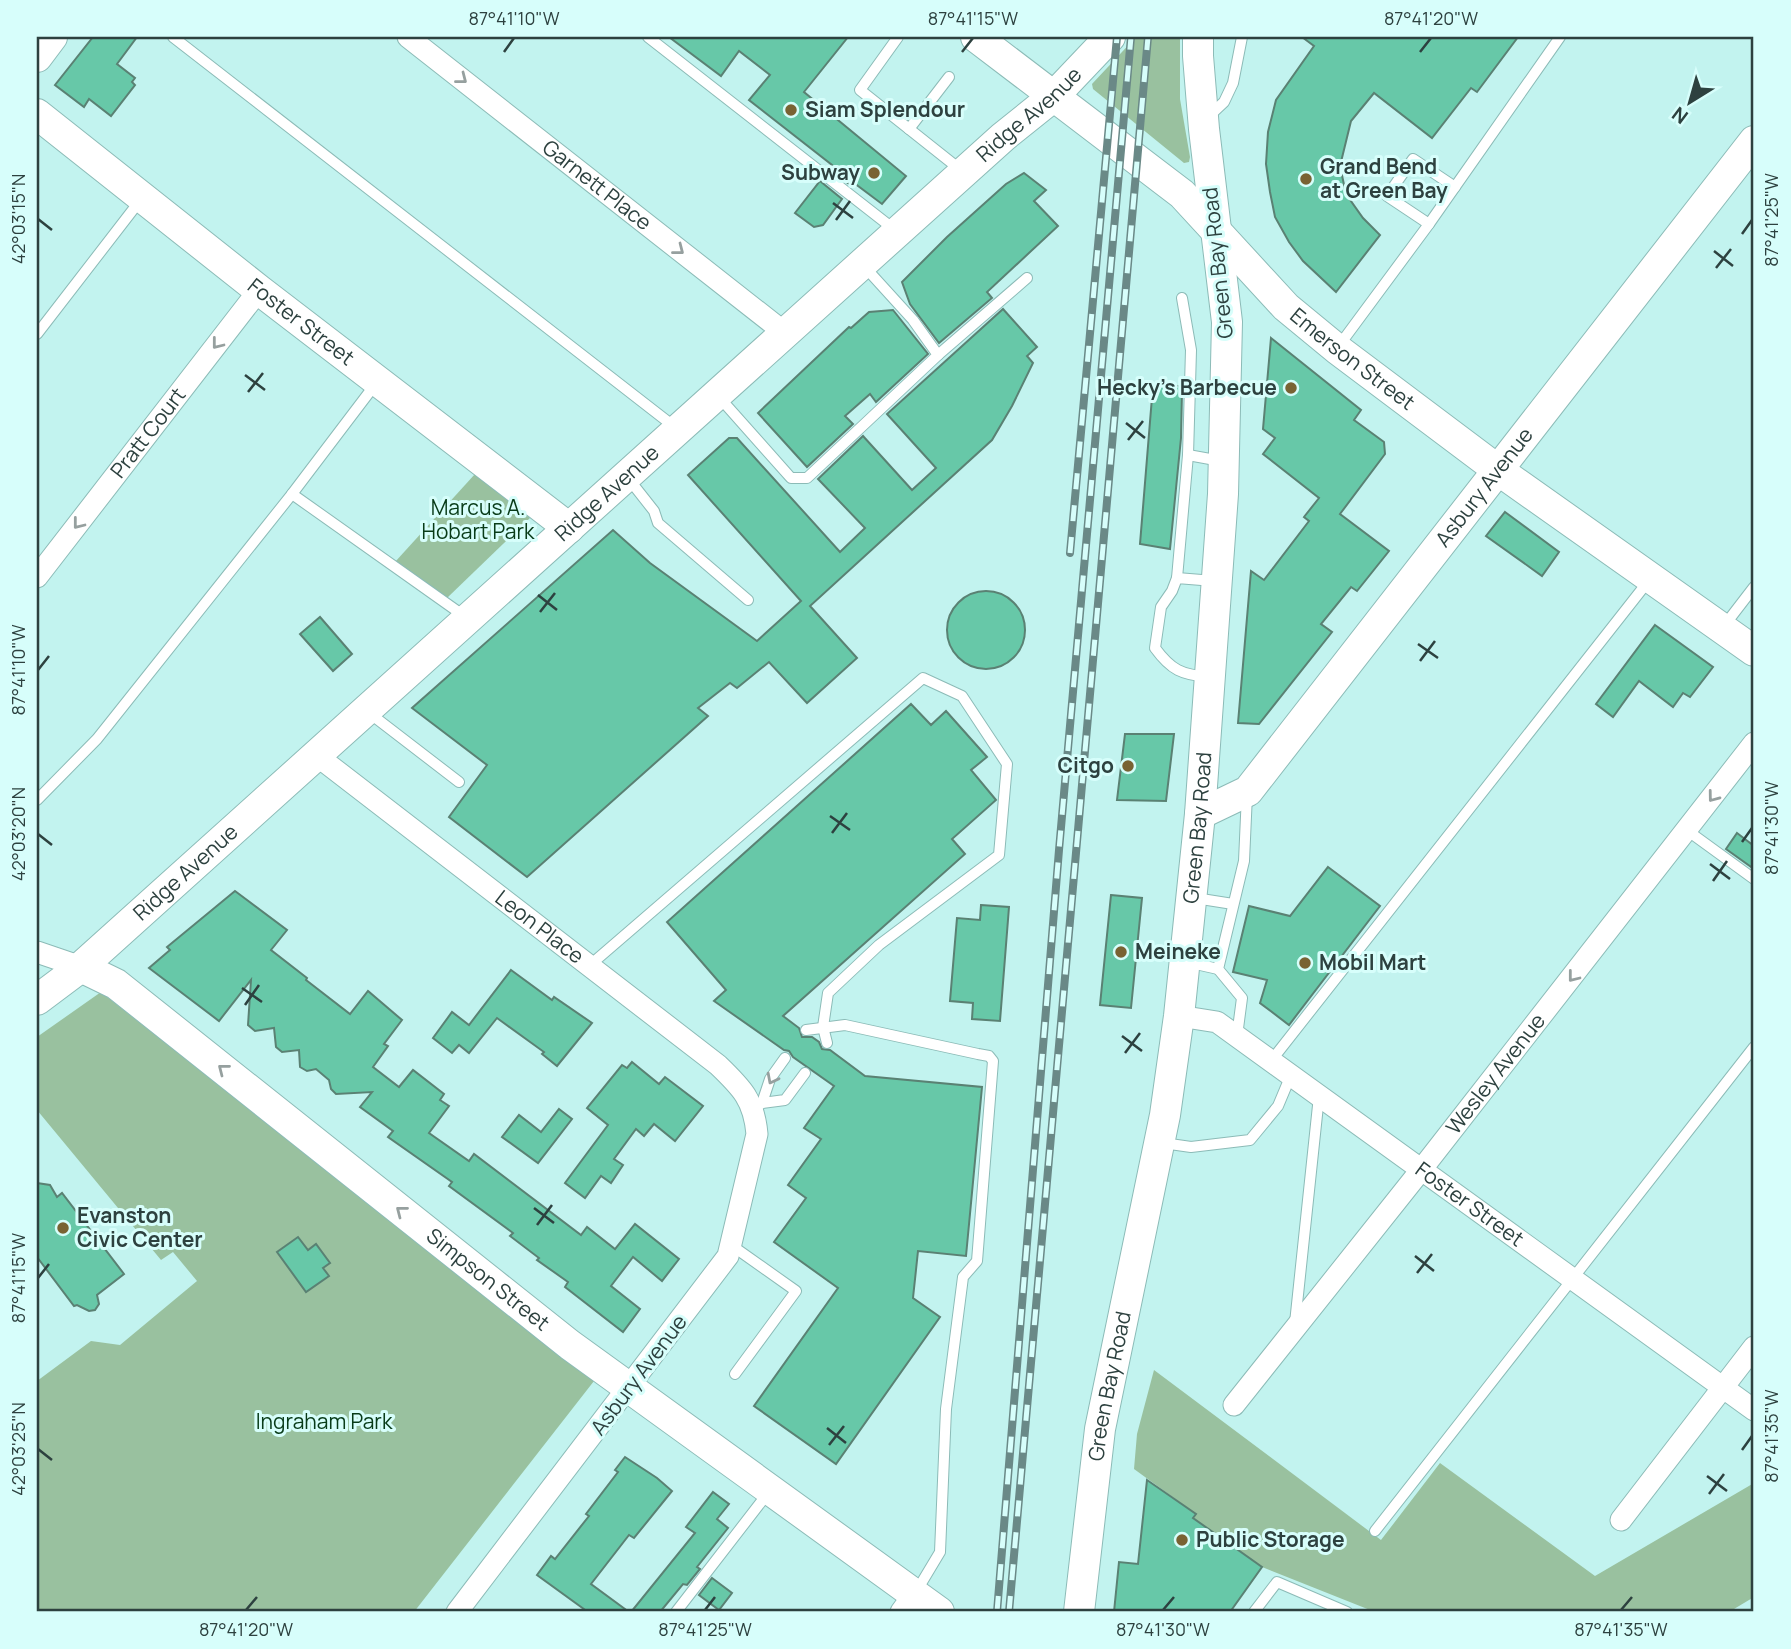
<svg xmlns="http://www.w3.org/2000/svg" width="1791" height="1649" font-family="Manrope,sans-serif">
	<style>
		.green { fill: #99c19f }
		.building { fill: #67c8a8; stroke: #5a8173; stroke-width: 2 }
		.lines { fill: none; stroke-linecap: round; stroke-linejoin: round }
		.lane-casing { stroke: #8cbbb7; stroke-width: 12 }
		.street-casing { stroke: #8cbbb7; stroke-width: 23 }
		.secondary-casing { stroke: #8cbbb7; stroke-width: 32 }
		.lane { stroke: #fff; stroke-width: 10 }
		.street { stroke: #fff; stroke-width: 21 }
		.secondary { stroke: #fff; stroke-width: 30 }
		.rail-casing { stroke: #6a8987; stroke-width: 8 }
		.rail { stroke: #d7fefb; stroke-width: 5; stroke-dasharray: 16; stroke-linecap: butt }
		.oneway { stroke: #96a09f }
		.ticks { fill: none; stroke: #2d413f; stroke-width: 2.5 }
		.poi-dot { fill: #796333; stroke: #d7fefb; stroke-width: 2.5 }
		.labels { text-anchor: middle; stroke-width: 6; stroke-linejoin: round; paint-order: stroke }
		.poi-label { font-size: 21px; font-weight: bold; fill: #2d413f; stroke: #d7fefb; text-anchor: start }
		.street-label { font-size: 21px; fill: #2d413f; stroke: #d7fefb }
		.park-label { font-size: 21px; fill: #083b18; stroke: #d7fefb }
		.neatline { fill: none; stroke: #2d413f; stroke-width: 2.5 }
		.ticks-label { font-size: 18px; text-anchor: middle; fill: #2d413f }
	</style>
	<rect width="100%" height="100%" fill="#c2f3ef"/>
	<!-- green -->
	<g class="green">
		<path d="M1136,37H1180V99L1190,157L1189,162L1184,163L1093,89L1092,84Z"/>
		<path d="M475,474L530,518L447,598L395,562Z"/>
		<path d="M101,992L594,1381L414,1612H37V1381L91,1341L120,1345L197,1281L173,1252L161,1260L37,1110V1037Z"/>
		<path d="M1154,1370L1381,1540L1440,1463L1595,1576L1754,1483V1597L1729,1612H1375L1262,1567L1193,1518L1196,1514L1134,1469L1137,1434Z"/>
	</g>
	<!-- building -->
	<g class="building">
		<path d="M93,37H137L117,64L135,78L132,82L135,85L111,116L89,99L84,107L55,85Z"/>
		<path d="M669,37H848L804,92L906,176L882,204L854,183L852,186L829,169L832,165L749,100L770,75L739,51L721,76Z"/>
		<path d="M1302,37H1518L1477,92L1471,88L1432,138L1374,93L1351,121L1340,166L1346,194L1363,218L1380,235L1336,292L1303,261L1289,242L1275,217L1270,192L1266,164L1268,132L1276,100L1314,46Z"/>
		<path d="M1024,173L1046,190L1034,201L1058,226L987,292L992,298L939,343L910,304L902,282L947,237L1006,184Z"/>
		<path d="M820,181L842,199L823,225L814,227L795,213Z"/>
		<path d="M1003,309L1037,347L1027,356L1033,363L1012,406L992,440L810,606L857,658L807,703L769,662L737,688L730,683L698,708L708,716L527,877L449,817L487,765L412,708L613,530L650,563L757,641L801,601L688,475L729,438H737L840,552L865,528L818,479L863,436L912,490L936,468L887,414Z"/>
		<path d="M893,310L928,354L876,402L870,394L845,416L853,424L807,467L758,413L849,327L851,328L869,312Z"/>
		<path d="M1271,338L1361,410L1354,420L1384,442L1385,454L1340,514L1389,551L1357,591L1351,587L1321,624L1332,632L1259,724L1238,723L1251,571L1264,580L1309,521L1304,517L1319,498L1263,454L1275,438L1263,429Z"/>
		<path d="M1153,385L1179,386L1182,391L1181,438L1170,549L1140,544Z"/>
		<path d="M1505,512L1559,552L1542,576L1486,536Z"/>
		<circle cx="986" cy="630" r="39"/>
		<path d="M320,617L352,654L333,671L300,634Z"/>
		<path d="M1655,625L1713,667L1690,697L1683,693L1673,707L1639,681L1613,717L1596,704Z"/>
		<path d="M911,704L931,725L946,711L987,757L971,770L996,800L952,839L965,854L783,1016L799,1028L802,1037H812L819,1042L822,1049L830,1050L865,1076L982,1087L966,1256L918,1251L913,1298L940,1317L836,1464L754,1406L838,1288L774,1242L806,1198L788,1185L821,1139L804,1128L834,1086L793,1057L789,1051L784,1050L714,1001L726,990L667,922Z"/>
		<path d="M1125,734H1174L1166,801L1117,800Z"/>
		<path d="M1737,833L1754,846V869L1726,849Z"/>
		<path d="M1328,867L1380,906L1289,1025L1260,1003L1267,980L1233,972L1249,906L1290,916Z"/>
		<path d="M235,891L287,930L271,950L307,978L306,980L350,1014L368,991L402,1020L384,1044L388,1046L373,1067L399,1087L413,1070L444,1094L440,1100L449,1106L429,1133L469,1161L474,1154L581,1235L587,1227L615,1249L635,1224L679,1259L662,1281L633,1257L611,1286L640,1309L623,1332L565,1287L568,1282L537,1260L539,1258L510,1236L513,1233L449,1186L452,1182L388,1137L393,1131L360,1107L372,1092L336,1094L331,1089L329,1080L316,1069L307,1071L300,1067L299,1050L282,1052L276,1047L274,1028L255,1031L248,1025L251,980L219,1021L149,968L170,950L167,947Z"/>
		<path d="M1111,895L1142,898L1131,1008L1100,1005Z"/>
		<path d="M981,905L1009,907L1000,1021L972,1019L973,1003L950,1001L957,918L980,920Z"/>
		<path d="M511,970L552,1000L554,997L592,1023L557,1066L542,1054L544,1052L497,1018L469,1053L459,1045L452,1053L433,1038L452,1012L469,1025Z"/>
		<path d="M632,1062L659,1084L665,1077L703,1106L675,1141L654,1124L644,1136L636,1129L614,1159L623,1165L611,1183L601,1176L585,1198L565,1183L608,1125L587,1108L622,1065L627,1068Z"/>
		<path d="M559,1109L572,1119L538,1163L502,1137L519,1115L541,1132Z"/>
		<path d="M37,1183L50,1185L57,1197L62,1193L124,1274L97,1295L99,1304L95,1310L89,1311L77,1305L74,1306L37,1257Z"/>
		<path d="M298,1237L308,1250L316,1244L330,1263L323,1268L329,1276L306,1292L277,1252Z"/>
		<path d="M625,1457L657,1478L672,1491L634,1538L629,1535L591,1584L629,1612H588L537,1575L551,1556L555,1559L589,1516L586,1514L618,1472L615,1470Z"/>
		<path d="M1147,1480L1196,1514L1193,1518L1262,1567L1230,1612H1114L1119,1562L1138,1564Z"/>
		<path d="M713,1492L729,1504L717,1519L728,1528L697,1567L700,1569L687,1585L683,1584L660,1612H631L695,1533L686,1527Z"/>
		<path d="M712,1578L732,1593L719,1610L699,1595Z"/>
	</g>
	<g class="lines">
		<!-- lane casing -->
		<g class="lane-casing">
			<g id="lane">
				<path d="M173,37L676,428"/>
				<path d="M648,37L895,230"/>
				<path d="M898,37L860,90L962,171"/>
				<path d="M1208,117L1224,102L1233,83L1242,37"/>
				<path d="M909,129L949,77"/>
				<path d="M1429,224L1387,196L1413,159L1455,187"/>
				<path d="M37,334L142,198"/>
				<path d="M1338,347L1429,224L1560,37"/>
				<path d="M938,355L1027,278"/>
				<path d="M719,397L791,478H807L938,355L913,320L863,265"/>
				<path d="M1188,455L1221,461"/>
				<path d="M628,478L654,511L658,523L748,600"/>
				<path d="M292,494L467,618"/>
				<path d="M1177,578L1188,455L1191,350L1182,298"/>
				<path d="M1724,626L1754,587"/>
				<path d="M1209,677C1182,675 1171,670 1155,648L1161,607L1172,591L1177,578L1214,581"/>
				<path d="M368,712L459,782"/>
				<path d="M37,800L97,739L292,494L377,382"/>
				<path d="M1688,831L1754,879"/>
				<path d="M1195,898L1233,904"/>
				<path d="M1187,962L1218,969"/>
				<path d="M589,966L923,678L962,696L1007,764L999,855L879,945L828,993L823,1027L827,1043"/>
				<path d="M806,1030L845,1025L978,1054L989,1056L993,1061L977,1261L963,1277L946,1409L940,1552L916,1592"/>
				<path d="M1237,1036L1242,998L1218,969L1244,861L1247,794"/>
				<path d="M1271,1061L1650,579"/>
				<path d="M762,1103L770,1079L785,1058"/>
				<path d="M754,1109L762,1103L785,1100L805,1073"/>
				<path d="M1163,1143L1191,1147L1250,1140L1278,1106L1291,1075"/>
				<path d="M731,1245L796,1291L735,1374"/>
				<path d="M1295,1323L1319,1096"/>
				<path d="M1375,1531L1754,1047"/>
				<path d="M676,1612L768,1493"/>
				<path d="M1254,1612L1277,1582L1347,1612"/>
			</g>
		</g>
		<!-- street casing -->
		<g class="street-casing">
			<g id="street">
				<path id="s1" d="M408,37L785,333"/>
				<path id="s2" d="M37,577L259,290"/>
				<path id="s3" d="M316,755L718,1065C742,1088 754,1100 757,1134L728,1256L457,1612"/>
				<path d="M37,952L81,967"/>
				<path id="s4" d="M1179,1016L1217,1022L1754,1410"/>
				<path id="s5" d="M1234,1405L1421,1170L1754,743"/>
				<path d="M1621,1520L1754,1347"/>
				<path d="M901,1612L914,1594"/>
			</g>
		</g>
		<!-- secondary casing -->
		<g class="secondary-casing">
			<g id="secondary">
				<path id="s6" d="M976,37L1182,194L1286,307L1337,349L1498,470L1754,651"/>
				<path d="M37,57L52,37"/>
				<path id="s7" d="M37,114L259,290L569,528"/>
				<path id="s8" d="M1200,814L1248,791L1754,141"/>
				<path id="s9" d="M81,967L116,984L570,1345L939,1612"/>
				<path id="s10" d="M37,1000L81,967L1003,137L1054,96L1110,37"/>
				<path id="s11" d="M1079,1612L1100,1429L1165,1115L1179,1016L1200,814L1223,494L1227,322L1204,129L1198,56V37"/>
			</g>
		</g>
		<!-- lane -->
		<use href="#lane" class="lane"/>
		<!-- street -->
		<use href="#street" class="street"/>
		<!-- secondary -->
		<use href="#secondary" class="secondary"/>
		<!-- rail casing -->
		<g class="rail-casing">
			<g id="rail">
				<path d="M1070,553L1117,37"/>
				<path d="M997,1612L1059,850L1131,37"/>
				<path d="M1009,1612L1148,37"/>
			</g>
		</g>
		<!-- rail -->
		<use href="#rail" class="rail"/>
	</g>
	<!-- one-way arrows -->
	<defs><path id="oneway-chevron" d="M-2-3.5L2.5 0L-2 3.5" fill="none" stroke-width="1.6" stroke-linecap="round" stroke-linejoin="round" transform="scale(1.75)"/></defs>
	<g class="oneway">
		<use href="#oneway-chevron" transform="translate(462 79) rotate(38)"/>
		<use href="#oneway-chevron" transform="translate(679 250) rotate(38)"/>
		<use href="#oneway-chevron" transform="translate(217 344) rotate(128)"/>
		<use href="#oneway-chevron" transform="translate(78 524) rotate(128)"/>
		<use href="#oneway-chevron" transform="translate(1713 797) rotate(127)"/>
		<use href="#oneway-chevron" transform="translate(1573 977) rotate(128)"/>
		<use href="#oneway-chevron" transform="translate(223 1069) rotate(-142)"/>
		<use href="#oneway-chevron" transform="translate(772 1079) rotate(117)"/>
		<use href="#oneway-chevron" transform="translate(401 1211) rotate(-142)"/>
	</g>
	<!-- ticks -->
	<path class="ticks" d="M504,52L514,38M962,52L973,38M1420,52L1431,38M833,203L853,218M38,219L52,230M836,220L850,201M1742,234L1752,220M1714,251L1733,266M1716,268L1731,249M245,375L265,390M248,392L263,373M1126,423L1145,438M1128,440L1143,421M538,595L557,610M540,612L555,593M1418,644L1438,658M1420,661L1435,641M38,670L49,656M830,816L850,830M832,833L847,813M38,834L52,845M1742,842L1752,828M1710,864L1730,879M1713,881L1727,861M242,988L262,1002M245,1005L259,985M1122,1036L1142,1051M1125,1053L1140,1033M534,1208L554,1223M537,1225L552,1205M1415,1256L1434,1271M1417,1273L1432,1254M38,1278L49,1264M827,1428L846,1443M829,1445L844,1426M38,1449L52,1460M1742,1450L1752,1436M1707,1476L1727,1491M1709,1494L1724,1474M246,1610L257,1597M705,1610L715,1597M1163,1610L1174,1597M1621,1610L1632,1597"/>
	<!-- markers -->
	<g class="poi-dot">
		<circle cx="791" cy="110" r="7"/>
		<circle cx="874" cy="173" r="7"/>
		<circle cx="1306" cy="179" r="7"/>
		<circle cx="1291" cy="388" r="7"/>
		<circle cx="1128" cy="766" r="7"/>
		<circle cx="1121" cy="952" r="7"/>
		<circle cx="1305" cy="963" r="7"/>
		<circle cx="63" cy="1228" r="7"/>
		<circle cx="1182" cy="1540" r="7"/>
	</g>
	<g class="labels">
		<!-- poi labels -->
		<g class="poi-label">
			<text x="805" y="117">Siam Splendour</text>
			<text x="1320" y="174">Grand Bend<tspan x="1320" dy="24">at Green Bay</tspan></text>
			<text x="860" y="180" text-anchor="end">Subway</text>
			<text x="1277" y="395" text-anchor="end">Hecky's Barbecue</text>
			<text x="1114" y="773" text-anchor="end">Citgo</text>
			<text x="1135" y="959">Meineke</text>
			<text x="1319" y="970">Mobil Mart</text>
			<text x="77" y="1223">Evanston<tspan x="77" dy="24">Civic Center</tspan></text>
			<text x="1196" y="1547">Public Storage</text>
		</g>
		<!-- street labels -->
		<g class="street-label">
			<text dy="7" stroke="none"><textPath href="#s10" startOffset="1330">Ridge Avenue</textPath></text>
			<text dy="7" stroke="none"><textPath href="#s1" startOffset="240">Garnett Place</textPath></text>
			<text transform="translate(1218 263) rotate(-96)" y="7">Green Bay Road</text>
			<text dy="7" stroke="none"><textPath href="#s7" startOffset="336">Foster Street</textPath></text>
			<text dy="7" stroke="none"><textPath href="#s6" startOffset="497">Emerson Street</textPath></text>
			<text dy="7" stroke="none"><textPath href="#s2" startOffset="182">Pratt Court</textPath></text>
			<text dy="7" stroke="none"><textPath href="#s8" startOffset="438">Asbury Avenue</textPath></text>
			<text dy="7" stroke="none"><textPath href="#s10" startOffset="763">Ridge Avenue</textPath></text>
			<text dy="7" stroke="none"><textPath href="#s11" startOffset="794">Green Bay Road</textPath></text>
			<text dy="7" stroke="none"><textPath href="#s10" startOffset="196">Ridge Avenue</textPath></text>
			<text dy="7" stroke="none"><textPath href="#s3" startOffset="282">Leon Place</textPath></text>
			<text dy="7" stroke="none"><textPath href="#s5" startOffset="422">Wesley Avenue</textPath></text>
			<text dy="7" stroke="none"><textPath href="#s4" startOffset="350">Foster Street</textPath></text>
			<text dy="7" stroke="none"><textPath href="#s9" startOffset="514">Simpson Street</textPath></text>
			<text transform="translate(639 1375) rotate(-53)" y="7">Asbury Avenue</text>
			<text dy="7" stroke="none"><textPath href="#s11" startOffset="228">Green Bay Road</textPath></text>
		</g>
		<!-- park labels -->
		<g class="park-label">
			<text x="478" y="515">Marcus A.<tspan x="478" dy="24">Hobart Park</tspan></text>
			<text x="324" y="1429">Ingraham Park</text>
		</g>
	</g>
	<!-- border -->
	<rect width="1791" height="1649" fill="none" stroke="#d7fefb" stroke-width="77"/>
	<!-- north arrow -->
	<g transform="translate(1690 102) rotate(217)" stroke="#d7fefb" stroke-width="5" paint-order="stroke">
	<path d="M0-5L12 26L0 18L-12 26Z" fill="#2d413f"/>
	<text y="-10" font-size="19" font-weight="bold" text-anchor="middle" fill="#2d413f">N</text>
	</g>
	<rect x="38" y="38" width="1714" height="1572" class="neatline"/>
	<g class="ticks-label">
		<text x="514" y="25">87°41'10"W</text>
		<text x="973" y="25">87°41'15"W</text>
		<text x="1431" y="25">87°41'20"W</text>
		<text transform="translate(19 219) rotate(-90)" y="6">42°03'15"N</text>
		<text transform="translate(1772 220) rotate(-90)" y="6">87°41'25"W</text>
		<text transform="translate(19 670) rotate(-90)" y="6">87°41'10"W</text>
		<text transform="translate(1772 828) rotate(-90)" y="6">87°41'30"W</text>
		<text transform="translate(19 834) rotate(-90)" y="6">42°03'20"N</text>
		<text transform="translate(19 1278) rotate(-90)" y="6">87°41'15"W</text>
		<text transform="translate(1772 1436) rotate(-90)" y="6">87°41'35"W</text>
		<text transform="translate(19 1449) rotate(-90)" y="6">42°03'25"N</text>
		<text x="246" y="1636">87°41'20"W</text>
		<text x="705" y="1636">87°41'25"W</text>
		<text x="1163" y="1636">87°41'30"W</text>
		<text x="1621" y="1636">87°41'35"W</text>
	</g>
</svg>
